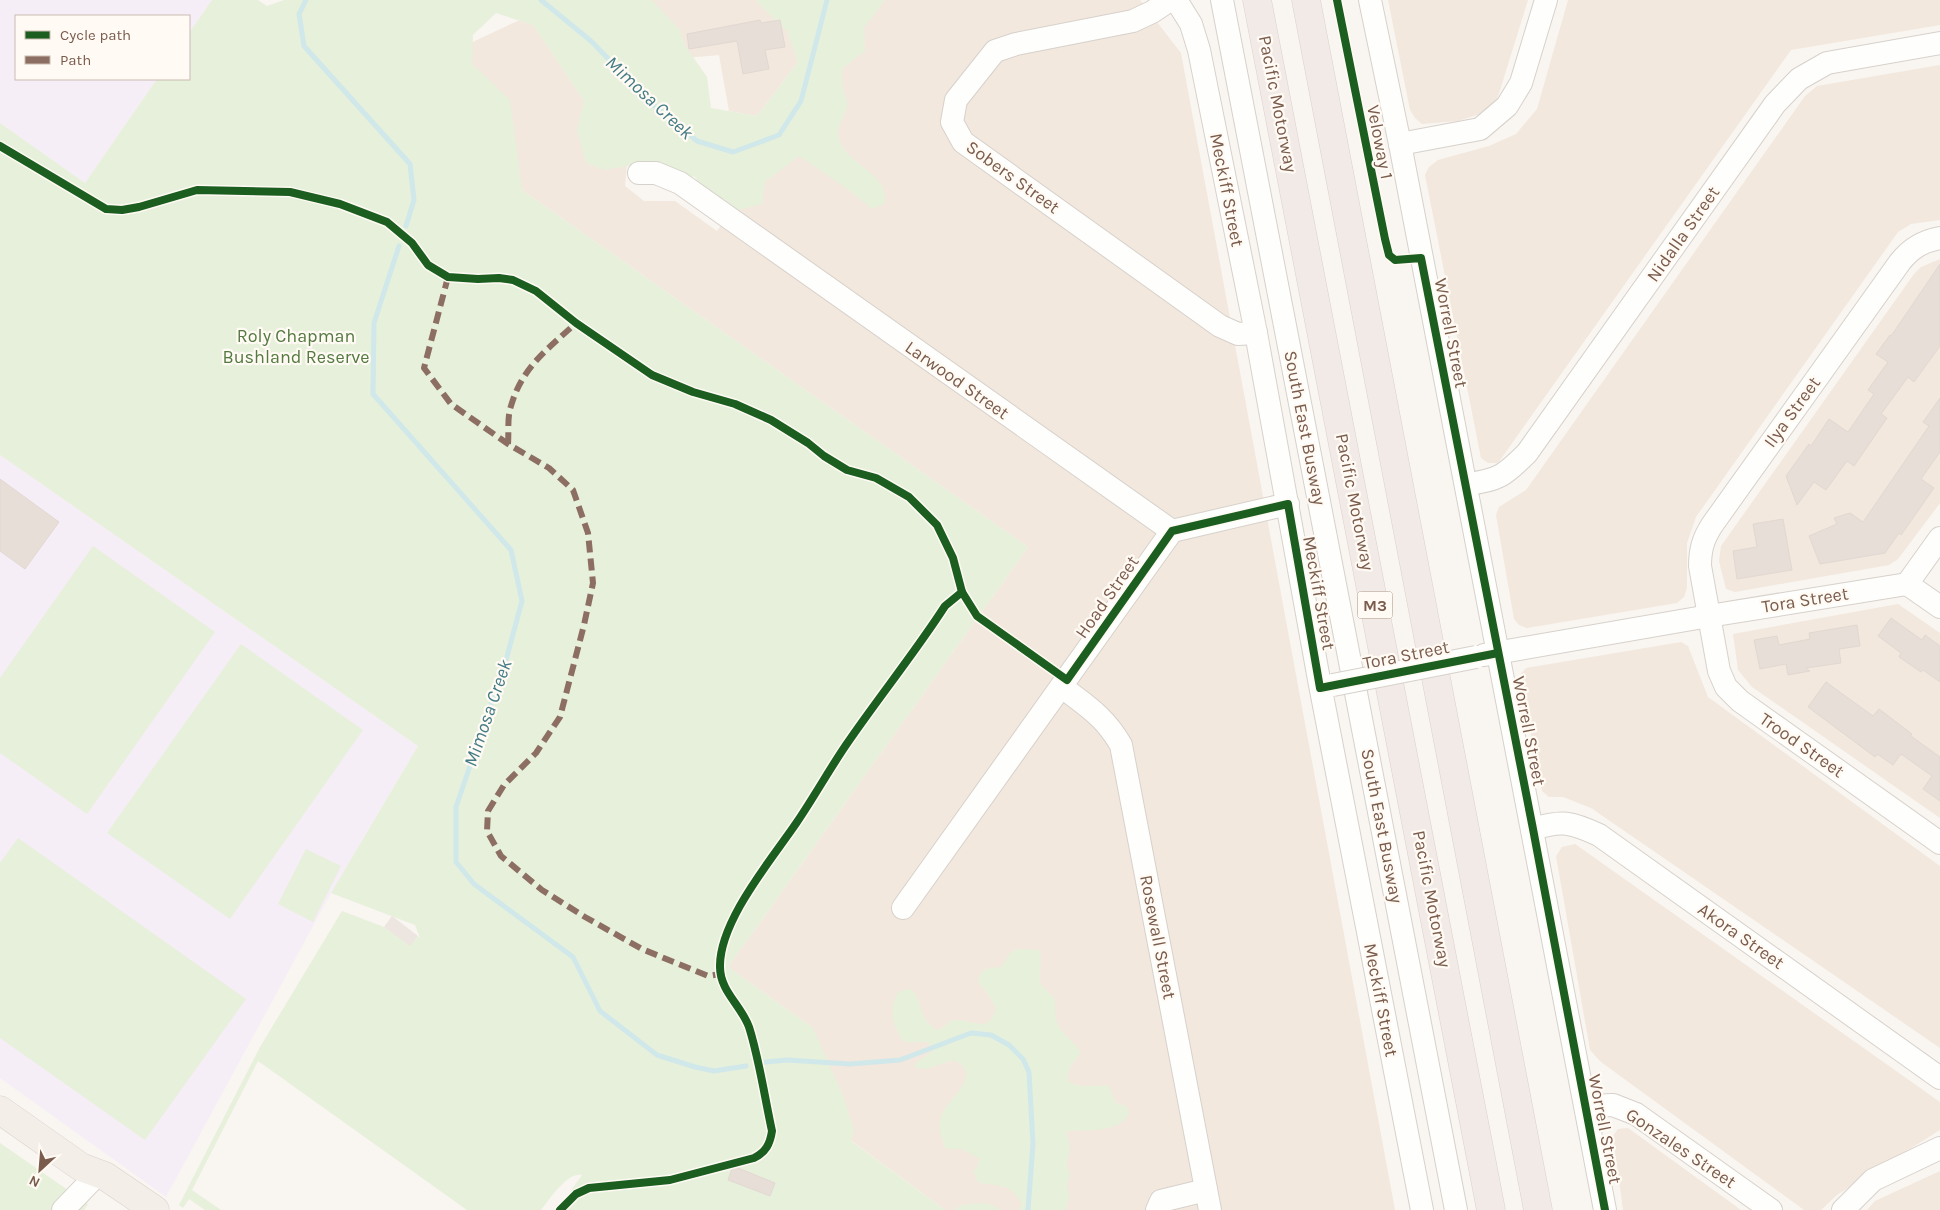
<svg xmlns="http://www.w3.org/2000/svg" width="1940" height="1210" font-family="Karla,sans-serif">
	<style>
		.residential { fill: #f2e8de }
		.industrial { fill: #ede5e0 }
		.education { fill: #f6eef6 }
		.green { fill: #e7f0db }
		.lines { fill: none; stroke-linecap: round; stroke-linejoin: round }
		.stream { stroke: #d0e8ea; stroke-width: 5 }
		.building { fill: #e6ded7; stroke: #e2d8d2 }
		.minor-casing { stroke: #d7d1cb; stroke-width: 24 }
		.major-casing { stroke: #dad1cc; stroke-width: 29 }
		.highway-casing { stroke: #dad1cc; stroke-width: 29 }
		.minor { stroke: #fefefd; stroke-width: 22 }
		.major { stroke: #f3eee8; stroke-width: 28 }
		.highway { stroke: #f2eae7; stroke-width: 28 }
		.minor-bridge-casing { stroke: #d7d1cb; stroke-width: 24; stroke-linecap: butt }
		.minor-bridge { stroke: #fefefd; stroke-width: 22 }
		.quiet { stroke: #8d6e63; stroke-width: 6; stroke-dasharray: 12 6; stroke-linecap: butt }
		.cycleway-casing { stroke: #fffaf3; stroke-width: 11 }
		.cycleway { stroke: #1b5e20; stroke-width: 8 }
		.labels { text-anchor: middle; stroke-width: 4.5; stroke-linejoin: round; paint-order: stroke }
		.shield { fill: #fffaf3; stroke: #a28b7f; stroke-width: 1 }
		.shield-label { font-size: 16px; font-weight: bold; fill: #7a5c4d }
		.street-label { font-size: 18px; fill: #7a5c4d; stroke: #fffaf3 }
		.park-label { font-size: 18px; fill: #537a41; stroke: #fffaf3 }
		.water-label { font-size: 19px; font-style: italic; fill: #437c86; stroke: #fffaf3 }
	</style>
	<rect width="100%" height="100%" fill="#f9f5f0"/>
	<!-- residential -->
	<g class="residential">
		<path d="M632,0H788L798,62L757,116L729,111L719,55L642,62Z"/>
		<path d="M885,0H1140L1181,53L1395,1210H945L773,1083L813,1028L728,967L1028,547L522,190L462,47L539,11L628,154L625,186L644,201H675L717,231L847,45Z"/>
		<path d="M1388,0H1528L1497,100L1486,112L1458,121L1422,124L1415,118L1410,110Z"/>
		<path d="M1568,0H1940V25L1791,50L1498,463H1488L1481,458L1425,175L1429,167L1438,160L1489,146L1516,134L1537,109Z"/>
		<path d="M1940,65V220L1911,224L1898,232L1696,517L1687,543V588L1684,597L1677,603L1527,628L1519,625L1514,619L1496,515L1499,507L1526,490L1805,96L1817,86Z"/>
		<path d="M1940,259V503L1898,559L1889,565L1735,592L1726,589L1719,561L1721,546L1914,274L1921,267Z"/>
		<path d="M1898,604L1940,633V818L1752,687L1738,670L1733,634Z"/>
		<path d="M1681,642L1688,646L1708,697L1940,866V1048L1591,808L1563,797H1549L1542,791L1520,675L1526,668Z"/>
		<path d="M1575,844L1940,1102V1130L1837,1195L1821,1210H1804L1601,1062L1590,1050L1556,856L1562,847Z"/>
		<path d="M1628,1128L1741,1210H1623L1613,1136L1618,1129Z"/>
		<path d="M1940,1171V1210H1867L1875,1201Z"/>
	</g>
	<!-- industrial -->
	<path class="industrial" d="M392,916L418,936L410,947L384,927Z"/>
	<!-- education -->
	<g class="education">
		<path d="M0,0H212L189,33V16H16V79H157L85,183L0,123Z"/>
		<path d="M0,455L418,746L331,893L166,1197L0,1078Z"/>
	</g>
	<!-- green -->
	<g class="green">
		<path d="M212,0H258L267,6L284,0H652L679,29L686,47L707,77L711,108L757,116L798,62L787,31L757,2V0H885L864,28L865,51L842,69L843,90L848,104C846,112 838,125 838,133C840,165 892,171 884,204L872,209L846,188L799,156L765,182L762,204L738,210L724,199C708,202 702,189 695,177L662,168L649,162L605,170L586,163L577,130L584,101L533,25L496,13L473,35L472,64L510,100L522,190L1028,547L728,967L813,1028L844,1098L854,1130L851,1141L945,1210H557L582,1175C567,1172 550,1199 541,1210H467L258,1061L192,1190L221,1210H205L189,1199L183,1208L179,1205L260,1047L342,911L384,927L410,946L418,936L420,938L415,925L331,893L418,746L0,455V123L85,183L157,79H189V33Z"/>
		<path d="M93,546L215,632L87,814L0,753V678Z"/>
		<path d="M241,644L363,730L230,919L107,833Z"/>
		<path d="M18,838L246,999L145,1140L0,1038V863Z"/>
		<path d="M306,849L341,866L313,922L278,904Z"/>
		<path d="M1017,949L1039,950C1045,961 1036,973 1041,984C1044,989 1051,993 1054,999C1057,1006 1054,1015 1057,1022C1061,1035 1075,1041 1081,1053C1073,1062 1065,1070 1069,1082C1082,1089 1095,1084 1109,1086L1116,1103L1126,1106L1129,1113C1119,1134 1087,1129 1066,1131L1070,1145L1067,1165L1070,1175L1067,1184L1069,1198L1065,1210H1018L1022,1205C1012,1184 1000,1186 980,1183L977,1181L973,1171L976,1169L980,1159L961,1149H946C941,1138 937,1126 942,1114C950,1097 985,1073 953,1060L926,1069L915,1068L914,1064L930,1053L933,1048L927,1042H905C892,1028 888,1008 899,991L911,989C925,1003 917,1020 938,1030C945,1028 948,1020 955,1020C974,1020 989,1034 996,1008L988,994L978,982C982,966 986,969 1001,967L1011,952Z"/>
		<path d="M0,1143L88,1204L84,1210H0Z"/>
		<path d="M982,1203L993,1205L1001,1210H954L962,1205Z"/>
	</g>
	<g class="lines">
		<!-- stream -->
		<g class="stream">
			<path d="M306,0L299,14L304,46L410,164L414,200L406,226"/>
			<path d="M541,0L591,41L651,103L697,141L733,152L779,135L801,101L827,0"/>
			<path d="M399,246L374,323L373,394L511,550L522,601L506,660L456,807V862L474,884L573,957L600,1011L657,1055L695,1067L714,1071L746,1066"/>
			<path d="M766,1062L787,1060L850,1064L900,1060L971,1033L991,1035L1009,1045L1023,1059L1029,1072L1033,1144L1028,1210"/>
		</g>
	</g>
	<!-- building -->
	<g class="building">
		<path d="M760,20L761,23L780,20L785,47L765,50L769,69L743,74L737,41L689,49L687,34Z"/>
		<path d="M1940,264V346L1914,382L1908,377L1881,414L1887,418L1854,466L1847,461L1826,490L1814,482L1797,505L1786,476L1809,444L1811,446L1829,419L1848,432L1874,394L1868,390L1888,362L1876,354L1890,335L1891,336Z"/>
		<path d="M1940,398V452L1921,479L1934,488L1901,535L1899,533L1885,553L1820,564L1809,536L1837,524L1834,518L1850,513L1863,522L1929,426L1923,422Z"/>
		<path d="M0,479L59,522L25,569L0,551Z"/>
		<path d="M1783,519L1792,570L1737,579L1733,551L1757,547L1753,524Z"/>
		<path d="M1891,618L1922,640L1925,635L1940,646V682L1923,670L1921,672L1899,657L1901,653L1878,636Z"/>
		<path d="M1857,625L1860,646L1839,649L1841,663L1806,668L1810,671L1788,675L1786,664L1760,669L1754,640L1777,636L1779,645L1810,639L1809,633Z"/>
		<path d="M1826,682L1873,716L1879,709L1912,734L1911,736L1940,757V801L1923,789L1932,776L1901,754L1893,765L1877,754L1875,757L1808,707Z"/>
		<path d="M733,1166L775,1183L770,1196L728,1180Z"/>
	</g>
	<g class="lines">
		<!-- minor casing -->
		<g class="minor-casing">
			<g id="minor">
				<path d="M1170,0L1152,12L1133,21L1016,44L995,51L956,100L952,122L963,142L1220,326L1238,334L1256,333"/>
				<path d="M1176,0L1191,24L1199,50L1256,333L1320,685L1422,1210"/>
				<path d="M1222,0L1456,1210"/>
				<path d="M1370,0L1400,144L1605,1210"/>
				<path d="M1400,144L1480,129L1507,106L1521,83L1546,0"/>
				<path d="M639,173H656L680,183L1172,531L1288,504"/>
				<path d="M1940,238C1923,241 1911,248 1900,262L1712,525C1703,539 1700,550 1700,566L1719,671L1726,687L1740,701L1940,843"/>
				<path d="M1466,484C1498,481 1505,475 1527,453L1775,104L1799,79L1827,63L1940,43"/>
				<path d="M1907,584L1940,538"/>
				<path d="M1907,584L1940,607"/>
				<path d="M1484,655L1709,616L1907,584"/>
				<path d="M1062,687C1087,706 1105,717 1121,745L1210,1210"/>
				<path d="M1533,829C1562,820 1571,822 1599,835L1940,1078"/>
				<path d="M903,908L1172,531"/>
				<path d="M1586,1106L1613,1105L1636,1114L1771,1210"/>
				<path d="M63,1210L91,1181"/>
				<path d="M1157,1210L1161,1201L1206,1190"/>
				<path d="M1843,1210L1873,1180L1940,1148"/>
			</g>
		</g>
		<!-- major casing -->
		<g class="major-casing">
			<path id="major" d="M0,1110L81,1167L105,1176L155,1210"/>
		</g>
		<!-- highway casing -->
		<g class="highway-casing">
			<g id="highway">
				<path d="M1257,0L1491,1210"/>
				<path d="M1306,0L1538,1210"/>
			</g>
		</g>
		<!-- minor -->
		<use href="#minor" class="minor"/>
		<!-- major -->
		<use href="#major" class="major"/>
		<!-- highway -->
		<use href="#highway" class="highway"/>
		<!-- minor-bridge casing -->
		<g class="minor-bridge-casing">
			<path id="minor-bridge" d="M1333,685L1476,657"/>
		</g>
		<!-- minor-bridge -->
		<use href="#minor-bridge" class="minor-bridge"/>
		<!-- quiet -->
		<g class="quiet">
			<path d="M448,277L424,368L451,404L508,444L549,468L573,490L588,533L593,583L584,625L560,717L536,753L504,785L488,811L487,831L501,856L542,890L585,917L642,949L708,976L720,974"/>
			<path d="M508,444C509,432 507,417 511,406C522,367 548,349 576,323"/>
		</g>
		<!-- cycleway casing -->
		<g class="cycleway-casing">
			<g id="cycleway">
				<path d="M1337,0L1385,239L1389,255L1395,260L1421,258L1533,829L1605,1210"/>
				<path d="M0,146L106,209L122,210L139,207L197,190L290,192L340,204L387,222L412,243L428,265L448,277L478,279L499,278L513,280L536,291L576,323L652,375L693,392L735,404L771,420L808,443L824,456L847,470L876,478L909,497L937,525L953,558L962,592L977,616L1067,680L1172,531L1288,504L1320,688L1498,653"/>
				<path d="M560,1210L576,1194L589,1188L670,1180L754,1158C766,1152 770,1144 772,1131C765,1099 759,1058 749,1027C741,1005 720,991 720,967C719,921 772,859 797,822C814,797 829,770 846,745C878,698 914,654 945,606L962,592"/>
			</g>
		</g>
		<!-- cycleway -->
		<use href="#cycleway" class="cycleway"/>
	</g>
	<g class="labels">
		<!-- shield labels -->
		<rect class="shield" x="1357.5" y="591.5" width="35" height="27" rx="4"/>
		<g class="shield-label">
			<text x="1375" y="611">M3</text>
		</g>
		<!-- street labels -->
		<g class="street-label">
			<text transform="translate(1278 104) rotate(79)" y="6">Pacific Motorway</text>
			<text transform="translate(1380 142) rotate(79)" y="6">Veloway 1</text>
			<text transform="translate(1013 177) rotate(36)" y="6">Sobers Street</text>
			<text transform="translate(1227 190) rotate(79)" y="6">Meckiff Street</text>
			<text transform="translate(1683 234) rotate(-55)" y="6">Nidalla Street</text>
			<text transform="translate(1451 333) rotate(79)" y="6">Worrell Street</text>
			<text transform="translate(957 380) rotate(35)" y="6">Larwood Street</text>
			<text transform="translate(1792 412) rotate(-54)" y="6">Ilya Street</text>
			<text transform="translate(1305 428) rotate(79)" y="6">South East Busway</text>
			<text transform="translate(1355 502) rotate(79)" y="6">Pacific Motorway</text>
			<text transform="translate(1319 593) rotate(80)" y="6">Meckiff Street</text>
			<text transform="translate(1107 597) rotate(-55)" y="6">Hoad Street</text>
			<text transform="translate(1805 600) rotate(-9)" y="6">Tora Street</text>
			<text transform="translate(1406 655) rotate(-11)" y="6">Tora Street</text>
			<text transform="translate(1529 731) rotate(79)" y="6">Worrell Street</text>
			<text transform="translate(1802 745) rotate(35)" y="6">Trood Street</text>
			<text transform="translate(1382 826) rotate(79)" y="6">South East Busway</text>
			<text transform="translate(1432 899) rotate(79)" y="6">Pacific Motorway</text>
			<text transform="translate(1741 936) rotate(35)" y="6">Akora Street</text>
			<text transform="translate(1158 937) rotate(79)" y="6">Rosewall Street</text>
			<text transform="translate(1381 1000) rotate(79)" y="6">Meckiff Street</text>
			<text transform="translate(1605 1129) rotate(79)" y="6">Worrell Street</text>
			<text transform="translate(1681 1148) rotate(34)" y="6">Gonzales Street</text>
		</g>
		<!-- park labels -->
		<g class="park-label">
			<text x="296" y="342">Roly Chapman<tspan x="296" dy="21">Bushland Reserve</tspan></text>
		</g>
		<!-- water labels -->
		<g class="water-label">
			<text transform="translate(650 97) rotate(43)" y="7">Mimosa Creek</text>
			<text transform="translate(487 713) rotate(-71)" y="7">Mimosa Creek</text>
		</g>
	</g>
	<!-- legend -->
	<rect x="15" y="15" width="175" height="65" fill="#fffaf3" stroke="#cabbb1"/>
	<rect x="25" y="31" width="25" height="8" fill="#1b5e20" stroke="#cabbb1"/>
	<text x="60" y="40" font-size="15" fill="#7a5c4d">Cycle path</text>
	<rect x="25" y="56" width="25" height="8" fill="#8d6e63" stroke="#cabbb1"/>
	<text x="60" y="65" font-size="15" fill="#7a5c4d">Path</text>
	<!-- north arrow -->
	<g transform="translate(40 1170) rotate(206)" stroke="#fffaf3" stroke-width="4" paint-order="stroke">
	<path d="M0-4L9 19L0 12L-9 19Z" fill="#7a5c4d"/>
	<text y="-8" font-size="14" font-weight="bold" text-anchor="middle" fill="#7a5c4d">N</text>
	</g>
</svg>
